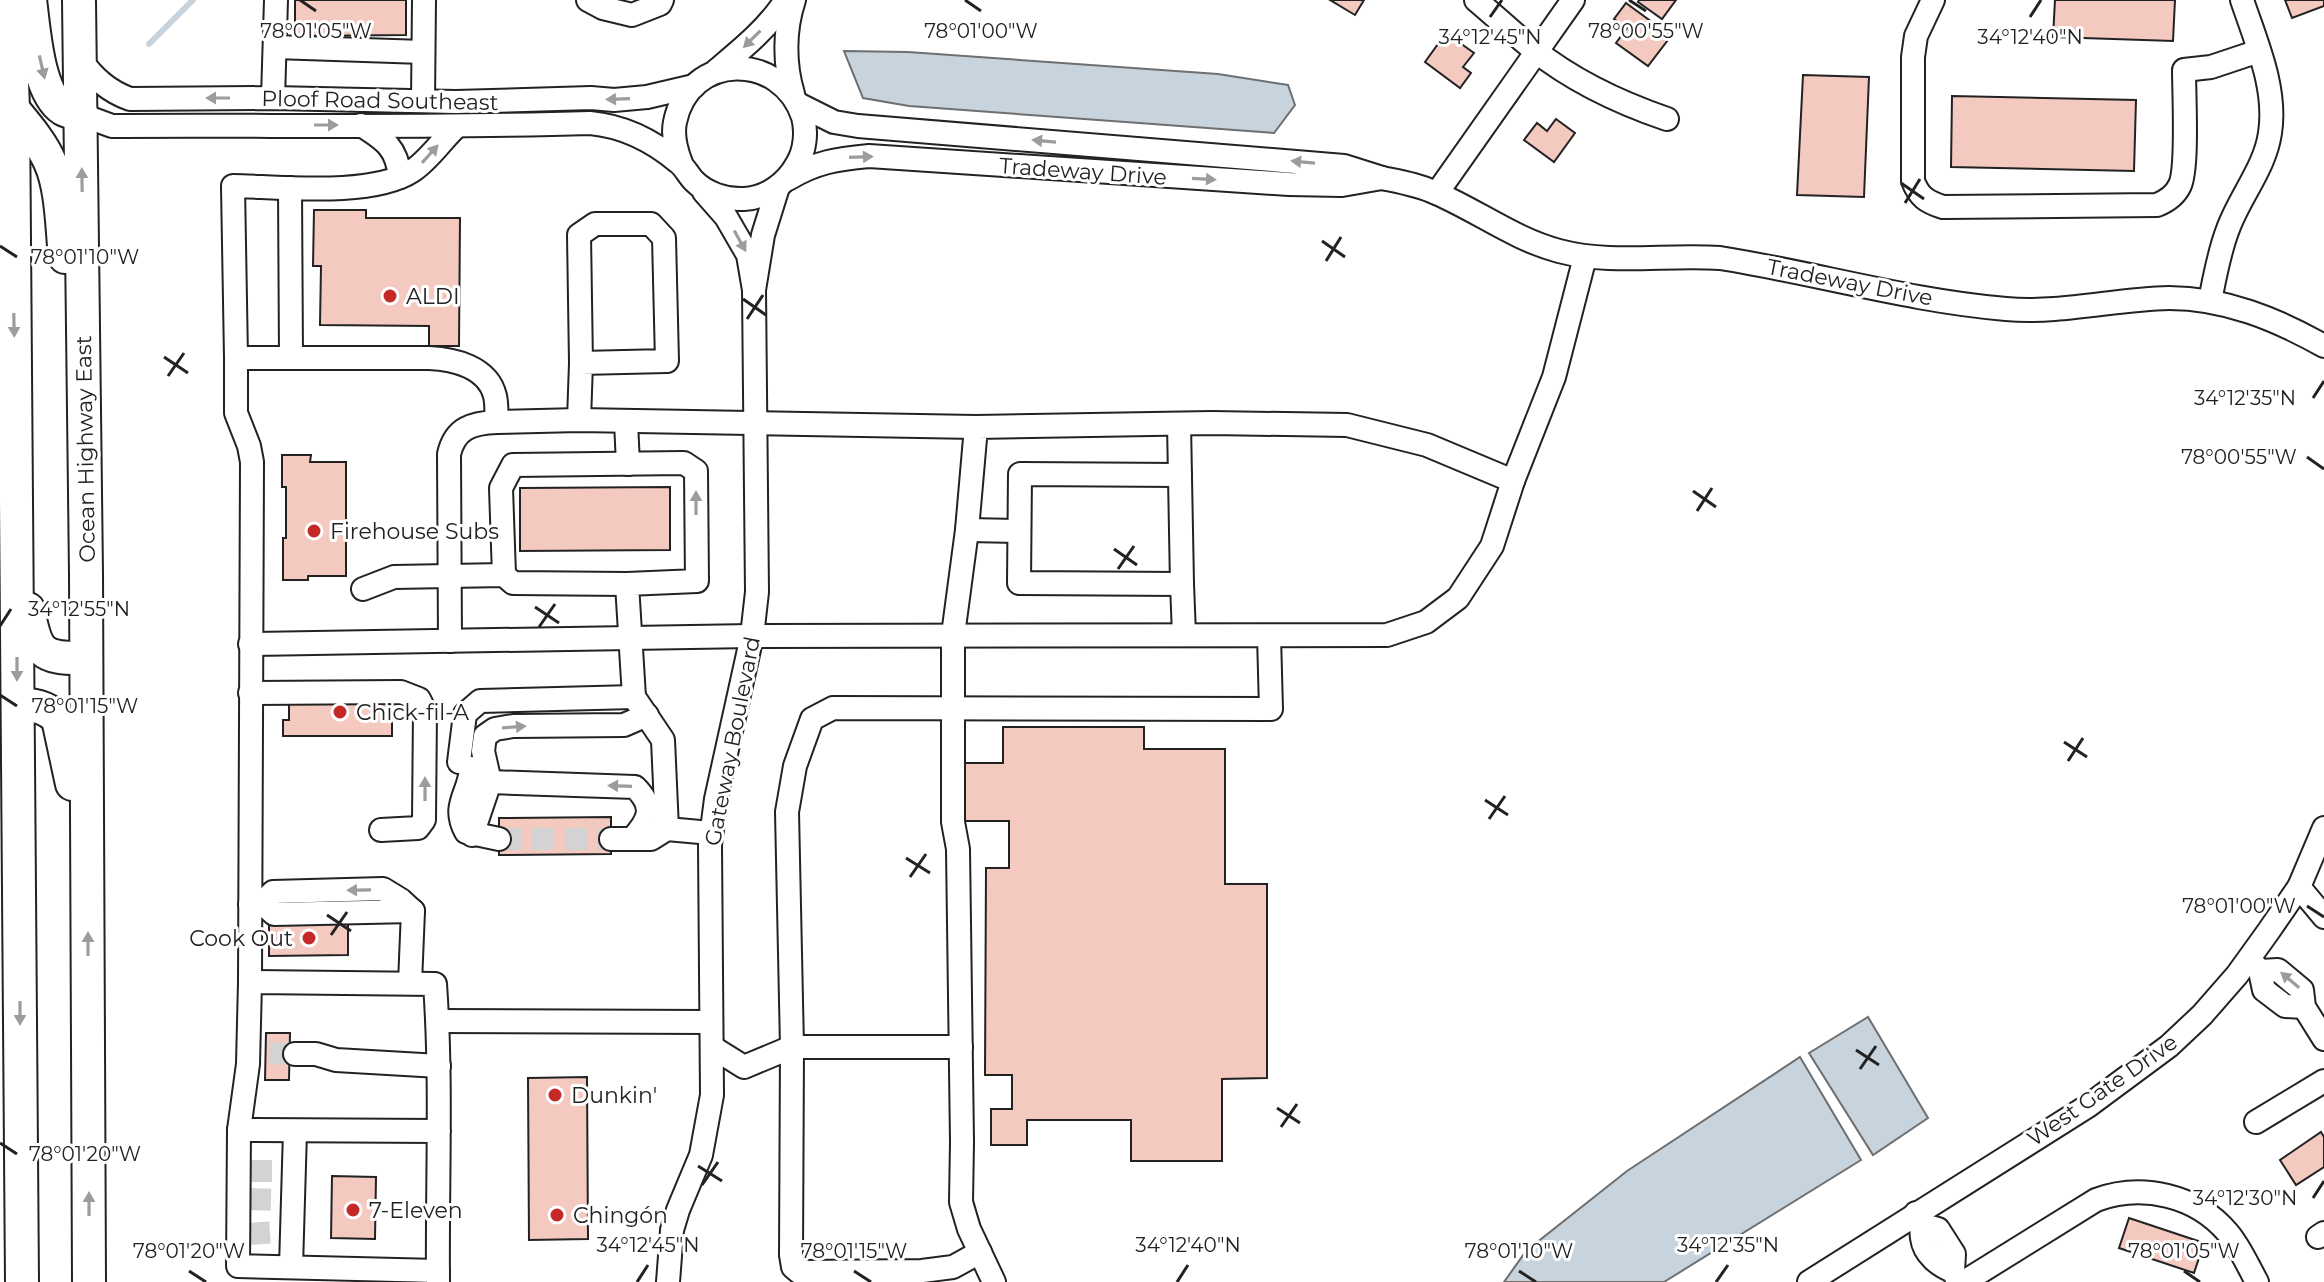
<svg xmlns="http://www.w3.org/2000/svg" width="2324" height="1282" font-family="Montserrat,sans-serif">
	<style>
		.water { fill: #c7d3dd; stroke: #6f6f6f; stroke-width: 2 }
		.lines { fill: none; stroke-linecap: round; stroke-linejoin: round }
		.stream { stroke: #c7d3dd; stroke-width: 6 }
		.building { fill: #f3c9c0; stroke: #222; stroke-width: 2 }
		.minor-tunnel { stroke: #d3d3d3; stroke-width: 22; stroke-dasharray: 22 11; stroke-linecap: butt }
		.minor-casing { stroke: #222; stroke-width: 26 }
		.highway-casing { stroke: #222; stroke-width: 36 }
		.minor { stroke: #fff; stroke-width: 22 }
		.highway { stroke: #fff; stroke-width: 32 }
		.oneway { fill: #9c9c9c }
		.ticks { fill: none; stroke: #222; stroke-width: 3 }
		.poi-dot { fill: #c62828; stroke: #fff; stroke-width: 3 }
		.labels { text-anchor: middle; stroke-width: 6; stroke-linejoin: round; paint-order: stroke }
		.street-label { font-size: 22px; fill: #222; stroke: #fff }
		.poi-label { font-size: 22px; fill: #222; stroke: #fff; text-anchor: start }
		.ticks-label { font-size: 20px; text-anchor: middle; fill: #222; stroke: #fff; stroke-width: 6; stroke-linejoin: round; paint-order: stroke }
	</style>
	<rect width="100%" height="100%" fill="#fff"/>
	<!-- water -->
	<g class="water">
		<path d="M844,51L908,52L1218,74L1288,85L1295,105L1274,133L909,106L863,98Z"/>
		<path d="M1868,1017L1928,1118L1873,1155L1809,1053Z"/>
		<path d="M1800,1057L1861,1160L1664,1282H1504L1526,1251L1627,1171Z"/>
	</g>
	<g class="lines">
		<!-- stream -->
		<path class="stream" d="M149,44L193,0"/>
	</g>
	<!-- building -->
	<g class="building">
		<path d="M295,0H406V35L295,36Z"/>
		<path d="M1330,0H1364L1355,15Z"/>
		<path d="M1639,0H1676L1662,19L1638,2Z"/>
		<path d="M2055,0H2175L2173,41L2053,37Z"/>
		<path d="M2285,0H2324V6L2292,18Z"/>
		<path d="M1626,3L1671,36L1648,66L1616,43L1627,28L1614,19Z"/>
		<path d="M1446,33L1474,53L1463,67L1471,73L1460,88L1425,62Z"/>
		<path d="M1803,75L1869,77L1864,197L1797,195Z"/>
		<path d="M1952,96L2136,100L2134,171L1951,167Z"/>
		<path d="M1556,119L1575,133L1554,162L1524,140L1537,123L1547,131Z"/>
		<path d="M314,210H366V218H460L459,346H429V326L320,325L321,266H313Z"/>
		<path d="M282,455H311L310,462H346V576H308V580H283V538H286V487H282Z"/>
		<path d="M670,487V550L520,551V488Z"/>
		<path d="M289,701L301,702V704H392V736H283V720H289Z"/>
		<path d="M1003,727H1144V749H1225V884H1267V1078L1222,1079V1161H1131V1120H1027V1145H991V1109H1012V1075H985L986,868H1009V821H963L964,763H1003Z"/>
		<path d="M611,817V854L499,855V818Z"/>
		<path d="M269,920H348V955L269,956Z"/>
		<path d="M266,1033H290L289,1080H265Z"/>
		<path d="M587,1077L588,1239L529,1240L528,1078Z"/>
		<path d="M2321,1132L2324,1137V1167L2296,1185L2280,1160Z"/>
		<path d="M332,1176L376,1177L375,1239L331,1238Z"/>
		<path d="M2129,1218L2204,1243L2194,1273L2119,1248Z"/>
	</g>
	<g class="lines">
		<!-- minor-tunnel -->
		<g class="minor-tunnel">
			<path d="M499,839H611"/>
			<path d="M270,1053L295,1054"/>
			<path d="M250,1171H277"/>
			<path d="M249,1199L278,1200"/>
			<path d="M248,1234L279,1232"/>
		</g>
		<!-- minor casing -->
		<g class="minor-casing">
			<g id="minor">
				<path d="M588,0L603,8L632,15L660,4L662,0"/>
				<path d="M1476,0C1495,16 1514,34 1533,49C1573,81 1620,103 1667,119"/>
				<path d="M1933,0L1916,36L1913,57V181C1919,197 1927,202 1943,207L2157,205C2167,201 2175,196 2180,185C2188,167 2184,94 2184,70L2211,67L2259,51"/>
				<path d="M275,47L423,52"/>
				<path d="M80,59C94,78 108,91 130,99L273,98L456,102L591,98L614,100L647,97L694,86"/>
				<path d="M717,70C742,49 768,28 786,0"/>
				<path d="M793,94C784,64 784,30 794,0"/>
				<path d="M273,98L276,0"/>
				<path d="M423,101L424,0"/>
				<path d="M82,115L112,126C271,125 431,128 590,123C623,126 653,141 678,162C685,167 688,175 694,181C706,193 725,200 744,199C766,198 786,184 797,164C805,151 807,132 803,117C781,51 689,52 675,122C672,136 676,150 681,163"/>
				<path d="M361,125C385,140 397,148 400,177"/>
				<path d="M456,127C441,141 429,160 412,171C372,197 281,187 233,186L236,358H429C454,359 488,367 495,396C497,404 496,413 497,422L579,420L976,427"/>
				<path d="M1382,178C1401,182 1419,185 1436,193C1478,211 1514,239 1559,251C1612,265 1666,254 1720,258C1815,273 1910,301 2006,309C2061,314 2115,299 2169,298C2225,298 2276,319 2324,346"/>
				<path d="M788,179C816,162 837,159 869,156L1289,184L1342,185L1382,178L1344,166L858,126L834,122L798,104"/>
				<path d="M290,188L291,358"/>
				<path d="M704,192L726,217L748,255L754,290L763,235L778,187"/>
				<path d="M1437,193L1573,0"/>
				<path d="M2210,301C2215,276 2219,252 2228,229C2240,196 2265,168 2270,133C2277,88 2256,42 2242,0"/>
				<path d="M236,358V413L249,446L252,462L250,982"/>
				<path d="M579,420L581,363L579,235L595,224H651L664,238L667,361L581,363"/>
				<path d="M626,422L628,464"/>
				<path d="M1179,424L1182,584"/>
				<path d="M1180,475L1020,474L1019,583L1182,584L1184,635"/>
				<path d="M967,530L1019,531"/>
				<path d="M504,575L501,488L513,465L684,463L696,471L697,581L627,584L634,697L663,740L667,829"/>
				<path d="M363,589L394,577L504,575L513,583L627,584"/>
				<path d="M450,641L449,454C455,428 472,423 497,422"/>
				<path d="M250,644L752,636L1387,635L1426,622L1458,598L1492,546L1513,481L1554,377L1585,257"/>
				<path d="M250,693L401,692L419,699L425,711L424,820L418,828L381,830"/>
				<path d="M459,762L465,714L480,701L634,697"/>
				<path d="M471,768C470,793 451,805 466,832L499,839"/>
				<path d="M490,782L635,787C655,807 650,819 632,839"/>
				<path d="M472,835L490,782L483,751L485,736L495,729L513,726L624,725L647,715"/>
				<path d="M611,839H651L667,829L711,833"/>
				<path d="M2299,887L2324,917"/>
				<path d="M262,903L273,892L383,889L401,900L413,911L410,983"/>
				<path d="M250,904L262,903L274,914L413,911"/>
				<path d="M2251,961L2260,971L2264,990L2285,1006L2304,1007"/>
				<path d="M2260,971L2278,970L2302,990L2304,1007L2324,1039"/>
				<path d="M438,1021L711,1022"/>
				<path d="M712,1047L744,1067L792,1047H961"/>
				<path d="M295,1054H316L336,1060L439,1066"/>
				<path d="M2256,1122L2324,1081"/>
				<path d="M239,1130L238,1266L438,1271"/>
				<path d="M1916,1213C1925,1228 1920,1223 1922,1238C1924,1254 1939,1266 1953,1271"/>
				<path d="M1924,1225L1938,1229L1954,1254L1953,1271L1958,1281"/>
				<path d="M2318,1237L2324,1233"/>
				<path d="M980,1252L953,1267L922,1271L799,1272L793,1267L791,1255L792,1047L787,812L795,766L812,719L833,708L1271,709L1269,636"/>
				<path d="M291,1267L295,1131"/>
				<path d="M438,1282C437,1183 442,1083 435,984L250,982L248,1064L239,1130L439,1131"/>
				<path d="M668,1282L672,1230L678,1210L701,1155L712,1095L710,845L716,799L752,636L757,592L754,290"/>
				<path d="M994,1282L969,1229L961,1202L962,1142L958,849L953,822V635L967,530L976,427L1212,423L1347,425L1427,445L1513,481"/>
				<path d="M1809,1282L2088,1106L2169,1046L2202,1015L2237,975L2268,932L2299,887L2324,828"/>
				<path d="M1964,1282L2096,1200C2142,1183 2196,1195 2228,1233C2240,1247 2248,1266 2257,1282"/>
			</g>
		</g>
		<!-- highway casing -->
		<g class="highway-casing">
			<g id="highway">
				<path d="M9,0L13,109L22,1282"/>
				<path d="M30,0C34,28 37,92 63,109C68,112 76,113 82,115"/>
				<path d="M79,0L86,574L89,1282"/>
				<path d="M13,109C27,126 41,142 50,162C62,188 62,228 65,257"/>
				<path d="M28,609C36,652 40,659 85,658"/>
				<path d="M18,705C33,704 47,707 58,719L72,784"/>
			</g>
		</g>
		<!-- minor -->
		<use href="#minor" class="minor"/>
		<!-- highway -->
		<use href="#highway" class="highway"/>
	</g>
	<!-- one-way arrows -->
	<defs><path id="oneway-solid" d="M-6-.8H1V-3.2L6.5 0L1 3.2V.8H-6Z" transform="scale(2)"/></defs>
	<g class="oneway">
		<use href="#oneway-solid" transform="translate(752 39) rotate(135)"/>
		<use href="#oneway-solid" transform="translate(42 67) rotate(77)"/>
		<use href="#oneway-solid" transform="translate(218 98) rotate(180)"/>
		<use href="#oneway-solid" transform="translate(618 99) rotate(178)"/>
		<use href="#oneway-solid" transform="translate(326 125)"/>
		<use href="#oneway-solid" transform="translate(1044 141) rotate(-175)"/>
		<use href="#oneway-solid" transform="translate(430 154) rotate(-48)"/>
		<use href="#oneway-solid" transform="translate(861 157) rotate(-2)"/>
		<use href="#oneway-solid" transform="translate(1303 162) rotate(-175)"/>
		<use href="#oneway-solid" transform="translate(1204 179) rotate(3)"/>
		<use href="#oneway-solid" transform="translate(82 180) rotate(-91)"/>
		<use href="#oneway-solid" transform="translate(740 241) rotate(61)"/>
		<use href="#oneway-solid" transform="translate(14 325) rotate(89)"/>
		<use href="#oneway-solid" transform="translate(696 503) rotate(-90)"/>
		<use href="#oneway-solid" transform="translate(17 669) rotate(90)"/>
		<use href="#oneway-solid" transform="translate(514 727) rotate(-4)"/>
		<use href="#oneway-solid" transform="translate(620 786) rotate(-178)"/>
		<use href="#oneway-solid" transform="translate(425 789) rotate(-90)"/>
		<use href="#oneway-solid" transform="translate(359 890) rotate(179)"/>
		<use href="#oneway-solid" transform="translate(88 944) rotate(-90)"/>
		<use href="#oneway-solid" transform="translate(2290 980) rotate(-140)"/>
		<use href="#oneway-solid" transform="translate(20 1013) rotate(90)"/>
		<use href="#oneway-solid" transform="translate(89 1204) rotate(-90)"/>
	</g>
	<!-- ticks -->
	<path class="ticks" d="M300,0L316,11M965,0L981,11M1629,0L1646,11M1490,17L1502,0M2030,17L2041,0M1901,183L1924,199M1905,203L1920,179M1322,241L1345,257M0,246L17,257M1326,261L1341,237M743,299L766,315M747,319L763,295M164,357L188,373M168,376L184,353M2313,398L2324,381M2307,457L2324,469M1693,491L1716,507M1697,511L1712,488M1114,549L1137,565M1118,569L1134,546M535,607L559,623M0,626L11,609M539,627L555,604M0,695L17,706M2064,742L2087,757M2068,761L2083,738M1485,800L1508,815M1489,819L1505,796M906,858L930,873M910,877L926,854M2307,906L2324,917M327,915L351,931M331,935L347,912M1856,1050L1879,1065M1860,1069L1876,1046M1277,1108L1300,1123M1281,1127L1297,1104M0,1143L17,1154M698,1166L722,1181M702,1185L718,1162M2313,1198L2324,1181M189,1271L206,1282M854,1271L871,1282M1519,1271L1536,1282M2184,1271L2200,1282M637,1282L648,1265M1177,1282L1188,1265M1716,1282L1728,1265"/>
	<!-- markers -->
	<g class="poi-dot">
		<circle cx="390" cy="296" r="8"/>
		<circle cx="314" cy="531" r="8"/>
		<circle cx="340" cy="712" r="8"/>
		<circle cx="309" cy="938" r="8"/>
		<circle cx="555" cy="1095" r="8"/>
		<circle cx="353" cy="1210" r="8"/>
		<circle cx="557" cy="1215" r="8"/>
	</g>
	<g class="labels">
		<!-- street labels -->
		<g class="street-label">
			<text transform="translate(380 100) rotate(1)" y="8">Ploof Road Southeast</text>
			<text transform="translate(1083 171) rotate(4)" y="8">Tradeway Drive</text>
			<text transform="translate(1850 282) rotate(11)" y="8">Tradeway Drive</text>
			<text transform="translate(85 449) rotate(-91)" y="8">Ocean Highway East</text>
			<text transform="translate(732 741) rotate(-79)" y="8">Gateway Boulevard</text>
			<text transform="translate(2102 1090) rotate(-35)" y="8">West Gate Drive</text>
		</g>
		<!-- poi labels -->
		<g class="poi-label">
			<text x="406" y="304">ALDI</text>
			<text x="330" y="539">Firehouse Subs</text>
			<text x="356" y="720">Chick-fil-A</text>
			<text x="293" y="946" text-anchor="end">Cook Out</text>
			<text x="571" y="1103">Dunkin'</text>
			<text x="369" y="1218">7-Eleven</text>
			<text x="573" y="1223">Chingón</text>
		</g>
	</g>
	<g class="ticks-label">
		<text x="1646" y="38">78°00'55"W</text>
		<text x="316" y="38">78°01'05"W</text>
		<text x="981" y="38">78°01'00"W</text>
		<text x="1490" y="44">34°12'45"N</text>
		<text x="2030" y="44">34°12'40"N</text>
		<text x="85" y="264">78°01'10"W</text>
		<text x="2245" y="405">34°12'35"N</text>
		<text x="2239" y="464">78°00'55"W</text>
		<text x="79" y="616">34°12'55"N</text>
		<text x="85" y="713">78°01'15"W</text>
		<text x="2239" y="913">78°01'00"W</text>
		<text x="85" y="1161">78°01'20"W</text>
		<text x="2245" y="1205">34°12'30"N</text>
		<text x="648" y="1252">34°12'45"N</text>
		<text x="1188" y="1252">34°12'40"N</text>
		<text x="1728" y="1252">34°12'35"N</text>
		<text x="189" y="1258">78°01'20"W</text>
		<text x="854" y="1258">78°01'15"W</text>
		<text x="1519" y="1258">78°01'10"W</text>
		<text x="2184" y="1258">78°01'05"W</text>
	</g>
</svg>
